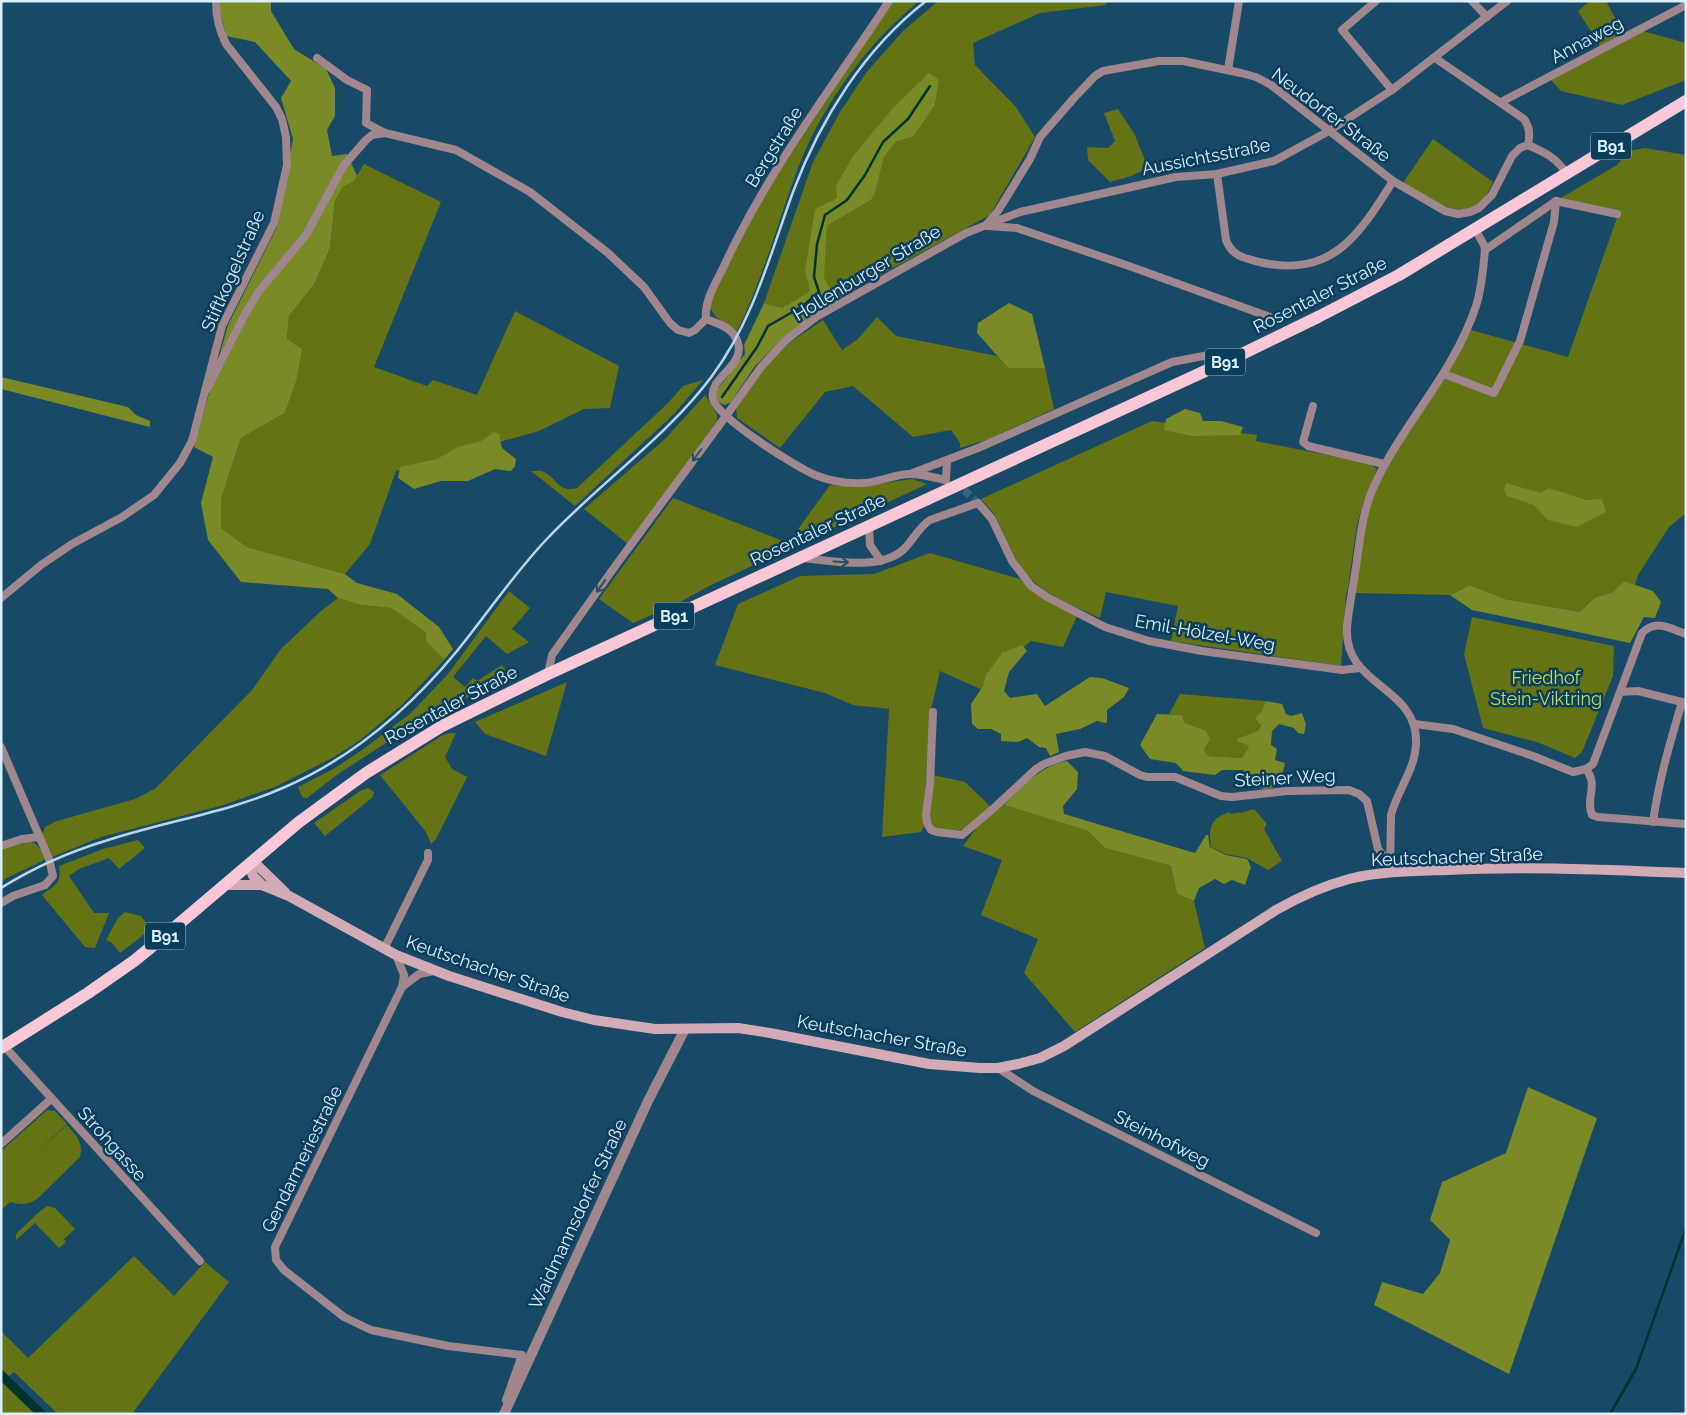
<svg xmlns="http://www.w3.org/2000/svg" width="1687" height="1415" font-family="Raleway,sans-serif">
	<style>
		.green { fill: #647414 }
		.forest { fill: #798a27 }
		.water { fill: #04332b }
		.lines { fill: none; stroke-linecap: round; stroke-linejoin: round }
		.stream { stroke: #04332b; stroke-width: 2.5 }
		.minor-tunnel { stroke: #35627d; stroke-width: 8; stroke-dasharray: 8 4; stroke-linecap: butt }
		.minor { stroke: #a0878e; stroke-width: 8 }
		.tertiary { stroke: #a0878e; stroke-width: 10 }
		.secondary { stroke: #d3abb7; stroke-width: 10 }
		.primary { stroke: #fac7d6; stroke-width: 12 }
		.rail { stroke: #bed7e8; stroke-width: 2.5 }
		.oneway { stroke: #284d65 }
		.labels { text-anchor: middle; stroke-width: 5; stroke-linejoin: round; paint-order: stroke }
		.shield { fill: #0a3e5b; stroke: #9cbacd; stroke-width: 1 }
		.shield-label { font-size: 16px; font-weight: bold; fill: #dbeffe }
		.street-label { font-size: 18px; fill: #dbeffe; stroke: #0a3e5b }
		.park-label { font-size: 18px; fill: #c4dc5e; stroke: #0a3e5b }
	</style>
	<rect width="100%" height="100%" fill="#184966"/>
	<!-- green -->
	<g class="green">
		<path d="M892,1H919C874,38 837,86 811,138C791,179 780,224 764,266C756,289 747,311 736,333L715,316L710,308L712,298L734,250L764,195Z"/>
		<path d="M938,1H1108L1105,5L1040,13L973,43L975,65L1016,107L1035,137L990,215L851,291L844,285L831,290L823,278L827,226L871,200L875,194L884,157L896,142L914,136L935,105L939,80L837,198L805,272L810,291L782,308L764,303L813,162L840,112L866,73L902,32Z"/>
		<path d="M1590,1H1606L1623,33L1600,46L1578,11Z"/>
		<path d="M1643,31L1686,43V80L1622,105L1561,91L1551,80Z"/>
		<path d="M1118,109L1135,135L1148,168L1131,176L1110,182L1088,160L1087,147L1108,148L1115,141L1104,113Z"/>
		<path d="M1433,139L1493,182C1490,187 1489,192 1486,196C1465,228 1425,196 1403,183Z"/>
		<path d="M1645,148L1686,155V513L1669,527L1638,575L1635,585L1624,581L1613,592L1594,598L1580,612L1505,599L1470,585L1450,595L1355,593L1364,526L1374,493L1397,449L1454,363L1471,330L1568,357L1619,212L1559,199L1617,165L1629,151Z"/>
		<path d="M364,164L441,202L374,367L427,386L433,380L477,395L515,311L619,366L610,408L584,409L539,431L396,471L370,544L345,574L247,547L221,528V499L241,438L285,413L296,382L287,339L289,316L315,283L330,248L335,201L343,187L353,182Z"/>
		<path d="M877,317L896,336L997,356L1008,368H1045L1054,409L989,439L960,448V443L951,430L913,437L853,386L825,392L780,448L737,418L736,408L763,370L789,343L823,320L842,350L858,339Z"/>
		<path d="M703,380L674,414L575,506L531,471C535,471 540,470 544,472C558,479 558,493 577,488L667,404L683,386Z"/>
		<path d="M705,395L717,414V421L628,544L584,509L665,439Z"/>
		<path d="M1152,421L1257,435L1256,441L1368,463L1377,469L1363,504L1357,524L1348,588L1346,595L1341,666L1171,641L1178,606L1106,592L1100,618C1077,607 1048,597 1030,578C1014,562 1006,537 996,517C992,511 986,505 981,499Z"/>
		<path d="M912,479L927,484L709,586L673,606L633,623L599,599L673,498L788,543L830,485L856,487Z"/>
		<path d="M930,553L1020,579L1031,590L1077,616L1063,647L1031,641L1004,663L985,691L940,671L931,710L923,819L924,826L921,832L882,837L889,709L853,705L825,693L715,665L738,604L800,576L874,574Z"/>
		<path d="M509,591L530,608L512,629L529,642L507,654L486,636L453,677L465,687L473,678L477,681L502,665L509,676L417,723L338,774L307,798L302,797L298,787L335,768L362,750L411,713L448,674Z"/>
		<path d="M338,598L361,605L391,608L426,633L427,642L444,660L403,704L359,741L334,757L275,787L220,806L101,837L52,857L42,834L45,827L57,821L135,799L156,788L252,690L281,649L321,611Z"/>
		<path d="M1472,617L1614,646L1613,676L1582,752L1575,758L1537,742L1483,728L1464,654Z"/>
		<path d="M567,682L546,756L485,734L475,722Z"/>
		<path d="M1180,694L1266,701C1263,709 1262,727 1257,732C1251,736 1244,739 1238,742L1249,746L1242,758L1208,756L1204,749L1205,730L1185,723L1182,715L1169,714Z"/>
		<path d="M451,733H456L445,757L452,769L467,777L436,839L431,844L426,832L380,775L443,735Z"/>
		<path d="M933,775L965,782L991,807C973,823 957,842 931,825L929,815Z"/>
		<path d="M368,788L374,792L373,797L325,836L314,823L360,791Z"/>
		<path d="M1004,805L1088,831L1105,848L1171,866L1177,894L1194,901L1205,948L1075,1032L1024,973L1038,939L981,915L1002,860L963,846L978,826Z"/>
		<path d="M1254,809L1267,824L1264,829L1282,861L1268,870L1247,858L1226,854L1211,847C1208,828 1211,817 1230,812L1231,814L1239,812L1240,813Z"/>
		<path d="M138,840L145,848L119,869L109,858L79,869L69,876L94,913H109L95,948L85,947L42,895C55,885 62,884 59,866L103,849Z"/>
		<path d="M24,841C37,841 40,847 45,859C31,868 15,872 1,882V851L10,845Z"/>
		<path d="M125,912L141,916L151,929L120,953L112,943L106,940L118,918Z"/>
		<path d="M47,1110L55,1111L67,1124L36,1153L67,1125C76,1135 84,1143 80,1157L37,1199C28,1205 20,1205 10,1202L1,1210V1151Z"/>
		<path d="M47,1206L55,1208L75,1229L64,1239L66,1242L59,1248L35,1223L16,1240V1234L38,1213Z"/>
		<path d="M134,1256L174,1296L205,1262L229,1282L132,1414H58L14,1372L9,1376L1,1369V1331L28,1358Z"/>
		<path d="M1,1381L35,1414H1Z"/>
	</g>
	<!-- forest -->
	<g class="forest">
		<path d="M220,1H271V11L294,49L326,69L335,88V116L327,130L332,156L347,154L357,176L353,182L343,187L335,201L330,248L315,283L289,316L287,339L302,349L296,382L285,413L241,438L221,499V528L247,547L345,574L357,583L397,594L439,627L453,649L444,660L426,641V633L391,608L361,605L338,598L328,589L241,582L208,540L201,503L213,457L194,447L228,325L277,227L293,139L281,98L291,81L255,42L226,36L219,6Z"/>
		<path d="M929,73L939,80L935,105L914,136L896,142L884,157L875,194L871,200L827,226L824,278L831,290L845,285L851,291L786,335L755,366L731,402L725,405C717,403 716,398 716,391L745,354L744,345L764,303L782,308L810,291L805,272L815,209L837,198L836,186L853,156L893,108Z"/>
		<path d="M1009,303L1032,314L1045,368H1008L977,333L978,323Z"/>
		<path d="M1,377L128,407L136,415L150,421V427L1,389Z"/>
		<path d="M1185,409L1200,413L1203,421H1221L1243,427L1240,435L1192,436L1164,430L1166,419Z"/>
		<path d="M494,432L499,434L502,448L516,459L515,466L511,471L495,469L468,481H441L414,489L398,478L400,467L437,459L458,447L481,441Z"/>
		<path d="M1506,483L1541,493L1549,488L1586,500L1602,499L1606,512L1577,527L1548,520L1534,505L1507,496L1504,490Z"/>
		<path d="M1624,581L1653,591L1661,602L1655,618L1644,617L1630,643L1472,610L1450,595L1470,585L1505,599L1580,612L1594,598L1613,592Z"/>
		<path d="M1022,645L1027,651L1009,672L1004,691L1010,698L1037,694L1045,706L1090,677L1102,678L1129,688L1124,697L1107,710V722L1105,723L1097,721L1080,729L1056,734L1059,752L1050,756L1046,748L1039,747L1027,738L1018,742L1001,741V734L991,729H978L972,724L971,704L983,686L986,675L1002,653Z"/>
		<path d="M1266,701L1282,704L1286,714L1291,716L1302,713L1306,724L1304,734L1298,733L1294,728L1279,724L1272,731L1271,745L1277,749L1275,760L1285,763C1281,779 1281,788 1263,789L1243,770H1222L1215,775L1183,771L1176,763L1150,759L1140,745L1157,714L1182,715L1185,723L1205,730L1210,739L1204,749L1208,756L1242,758L1249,746L1238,742L1237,739L1258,731L1261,725L1255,718L1262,711Z"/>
		<path d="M1067,761L1078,772L1077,789L1063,806L1064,814L1195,853L1206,835H1208L1210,847L1226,855L1247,859L1251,867L1245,885L1232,880L1224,884L1215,879L1199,888L1194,901L1177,894L1171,866L1105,848L1088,831L1004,805C1023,786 1040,766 1067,761Z"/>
		<path d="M1528,1087L1597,1118L1509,1374L1374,1305L1382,1282L1423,1294L1440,1273L1450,1240L1430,1220L1442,1182L1506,1153Z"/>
	</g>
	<!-- water -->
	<path class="water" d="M1,1369L48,1414H35L1,1381Z"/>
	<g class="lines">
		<!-- stream -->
		<g class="stream">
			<path d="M722,397L757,347L768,326L803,306L819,292L814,277L817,244L825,215L847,200L865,175L883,142L908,119L930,86"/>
			<path d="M1610,1414L1636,1369L1686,1228"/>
		</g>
		<!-- minor-tunnel -->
		<path class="minor-tunnel" d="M953,485L965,491L978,503"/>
		<!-- minor -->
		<g class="minor">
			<path d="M1376,1L1342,30L1392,90"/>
			<path d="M1472,1L1487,17"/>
			<path d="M317,58L347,80L367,90L366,123L385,133"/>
			<path d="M1435,58L1524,119C1530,128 1530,135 1528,145"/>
			<path d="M1228,70L1239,1"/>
			<path d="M1501,102L1686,5"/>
			<path d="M1217,174L1226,240C1232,256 1244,258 1259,262C1332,279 1359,235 1393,181"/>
			<path d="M1556,201L1617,214"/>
			<path d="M986,225L998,211L1030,159L1040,137L1074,98L1095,76L1103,71L1159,61H1183L1241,73L1256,77L1271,85L1393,181L1445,211L1458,214L1470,212L1479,208L1492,195L1512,156L1520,148L1528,145C1544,152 1557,158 1566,173"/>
			<path d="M988,226L1017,228L1129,266L1270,317"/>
			<path d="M1485,250L1556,201"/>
			<path d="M706,319C704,300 716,283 724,266C767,172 832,88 889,1"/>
			<path d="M1444,374L1494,393L1520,341L1554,222L1556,201"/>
			<path d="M207,389L244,316L259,291L306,235L344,165L366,140L372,135L385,133L456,150L530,192L608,253L644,287L670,323L678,330L689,333L695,330L706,319C719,324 734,328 738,343C745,367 708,377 713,399C718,418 796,467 815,475C830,481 848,484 864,483C879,482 893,475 908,474C920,473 934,478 946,480L947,460"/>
			<path d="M1313,406L1303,442L1308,446L1384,464"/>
			<path d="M910,474L978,448L1172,362L1214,354"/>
			<path d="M869,526L870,545L881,561"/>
			<path d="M803,558C832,561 881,571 904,549C913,540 919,527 930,520L978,503L992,519L1012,561L1031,586L1047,597L1105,627L1149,641L1202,651L1342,670L1360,668"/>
			<path d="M1,598L41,565L72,544L122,517L154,495L180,463L192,441L222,326L274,223L287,165L286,137L282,119L276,107L226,44C219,30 216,17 216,1"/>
			<path d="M548,674L552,655L616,565L726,416L761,367L786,340L816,317L966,233L1020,212L1176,177L1217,174L1274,161L1329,131L1392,90L1507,1"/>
			<path d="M1620,692L1642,633C1656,619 1669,628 1686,634"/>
			<path d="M933,712L930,784L926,814L927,823L931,830L937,832L962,835L994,808L1036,769L1044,764L1066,756L1085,752L1105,756L1140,775L1147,777H1175L1221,796L1232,797L1287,791L1349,790L1359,794L1367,801L1378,849L1389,862"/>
			<path d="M1415,724L1453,729L1533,756L1573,772L1586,769"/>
			<path d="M1,747L49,859L53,876L45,885L13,896L1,903"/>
			<path d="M1586,769L1593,764L1620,692L1638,691L1686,703"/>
			<path d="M1586,769C1599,786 1585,798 1592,815L1598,817L1686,824"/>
			<path d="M1653,822C1659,779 1670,743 1682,702"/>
			<path d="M1,846L22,839L39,837"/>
			<path d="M1390,872L1391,815C1397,791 1415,770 1416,744C1419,686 1343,687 1347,627C1349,607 1353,587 1356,567C1360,540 1362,512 1374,486C1403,423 1454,373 1476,306C1482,288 1483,269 1485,250L1484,245L1475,229"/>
			<path d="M384,949L428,860V853"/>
			<path d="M396,955L404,975L402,987L275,1247L276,1260L284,1270L344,1317L371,1330L448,1346L522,1355L506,1400"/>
			<path d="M402,987L419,974L434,971"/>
			<path d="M4,1046L200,1261"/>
			<path d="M998,1068L1033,1091L1316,1233"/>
			<path d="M1,1144L51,1099"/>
		</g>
		<!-- tertiary -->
		<path class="tertiary" d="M504,1414L648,1101L685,1029"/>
		<!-- secondary -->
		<g class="secondary">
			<path d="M253,861L251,870L253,876L262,885L289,896L396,955L449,976L562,1012L594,1020L655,1029L738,1028L770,1033L929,1064L980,1068H998L1018,1064L1040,1058L1064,1046L1276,910C1299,897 1323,886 1349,879C1381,871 1414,871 1447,870C1527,866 1606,870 1686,873"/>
			<path d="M253,861L285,892"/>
			<path d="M224,885H262"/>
		</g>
		<!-- primary -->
		<path class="primary" d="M1,1048L88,993L134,961L167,934L299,822L366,773L442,726L548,674L1240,355L1318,317L1399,275L1686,101"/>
		<!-- rail -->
		<path class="rail" d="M1,888C33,868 69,852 105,841C165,821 227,813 285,787C354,757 410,708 457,651C487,614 513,575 545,541C598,484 666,438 712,376C753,321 770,255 793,192C820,120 864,49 926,1"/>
	</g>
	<!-- one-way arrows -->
	<defs><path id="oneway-shaft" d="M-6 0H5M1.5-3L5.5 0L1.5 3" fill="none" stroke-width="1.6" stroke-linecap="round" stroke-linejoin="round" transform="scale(1.25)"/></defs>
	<g class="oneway">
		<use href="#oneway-shaft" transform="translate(697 455) rotate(127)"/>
		<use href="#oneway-shaft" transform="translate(841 562) rotate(3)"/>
		<use href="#oneway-shaft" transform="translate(601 586) rotate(125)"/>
	</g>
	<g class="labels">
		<!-- shield labels -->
		<g class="shield">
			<rect x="1591" y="132.5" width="40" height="27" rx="4"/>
			<rect x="1205" y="348.5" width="40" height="27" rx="4"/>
			<rect x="654" y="602.5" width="40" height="27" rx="4"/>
			<rect x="145" y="922.5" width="40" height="27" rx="4"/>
		</g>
		<g class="shield-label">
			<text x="1611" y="152">B91</text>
			<text x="1225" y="368">B91</text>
			<text x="674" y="622">B91</text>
			<text x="165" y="942">B91</text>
		</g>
		<!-- street labels -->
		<g class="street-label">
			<text transform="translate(1587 40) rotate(-28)" y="6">Annaweg</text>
			<text transform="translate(1331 115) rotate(37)" y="6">Neudorfer Straße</text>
			<text transform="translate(774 147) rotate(-58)" y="6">Bergstraße</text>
			<text transform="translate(1206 157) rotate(-11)" y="6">Aussichtsstraße</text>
			<text transform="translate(233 271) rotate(-66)" y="6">Stiftkogelstraße</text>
			<text transform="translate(867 273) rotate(-31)" y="6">Hollenburger Straße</text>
			<text transform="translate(1320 295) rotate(-27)" y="6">Rosentaler Straße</text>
			<text transform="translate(818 530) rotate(-25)" y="6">Rosentaler Straße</text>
			<text transform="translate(1205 633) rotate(10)" y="6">Emil-Hölzel-Weg</text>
			<text transform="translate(451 705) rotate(-28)" y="6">Rosentaler Straße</text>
			<text transform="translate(1285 778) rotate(-3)" y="6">Steiner Weg</text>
			<text transform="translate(1457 857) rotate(-2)" y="6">Keutschacher Straße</text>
			<text transform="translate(488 969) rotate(19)" y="6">Keutschacher Straße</text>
			<text transform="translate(882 1036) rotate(10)" y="6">Keutschacher Straße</text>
			<text transform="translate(1162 1139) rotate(27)" y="6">Steinhofweg</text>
			<text transform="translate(112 1144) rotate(48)" y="6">Strohgasse</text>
			<text transform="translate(302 1159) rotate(-64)" y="6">Gendarmeriestraße</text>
			<text transform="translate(578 1214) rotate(-65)" y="6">Waidmannsdorfer Straße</text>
		</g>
		<!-- park labels -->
		<g class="park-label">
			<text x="1546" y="684">Friedhof<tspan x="1546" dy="21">Stein-Viktring</tspan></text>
		</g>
	</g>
	<!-- border -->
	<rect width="1687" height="1415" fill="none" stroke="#dbeffe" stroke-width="5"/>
</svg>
